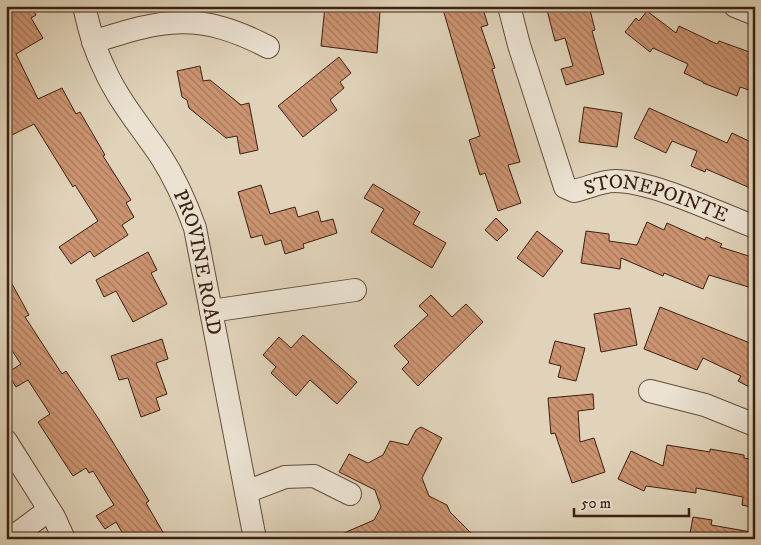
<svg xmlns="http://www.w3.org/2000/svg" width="761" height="545" font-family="'IM FELL DW Pica',serif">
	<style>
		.building { fill: url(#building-back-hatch); stroke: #3b2010 }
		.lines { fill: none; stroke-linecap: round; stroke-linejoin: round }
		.minor-casing { stroke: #644d3a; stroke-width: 24 }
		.minor { stroke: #ebe2d2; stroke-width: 22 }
		.labels { text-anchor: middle; stroke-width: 4; stroke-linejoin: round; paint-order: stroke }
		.street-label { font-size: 20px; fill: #3b2010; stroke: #ebe2d2 }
	</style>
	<defs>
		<pattern id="building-back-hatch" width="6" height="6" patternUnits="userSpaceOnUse" patternTransform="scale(1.25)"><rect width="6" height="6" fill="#cc9471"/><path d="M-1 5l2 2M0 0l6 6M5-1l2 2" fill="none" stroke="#a7785b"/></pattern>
	</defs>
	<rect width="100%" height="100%" fill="#e0d3b9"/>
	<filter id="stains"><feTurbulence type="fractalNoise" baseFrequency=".004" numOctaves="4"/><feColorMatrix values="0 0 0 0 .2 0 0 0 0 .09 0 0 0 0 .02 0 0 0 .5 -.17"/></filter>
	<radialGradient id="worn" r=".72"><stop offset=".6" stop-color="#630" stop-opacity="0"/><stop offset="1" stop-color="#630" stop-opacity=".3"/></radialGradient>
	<!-- building -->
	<g class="building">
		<path d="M6,6H31L36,15L31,18L43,38L16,54L38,99L62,88L76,114L80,112L105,155L103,156L131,200L126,203L134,217L122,225L128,235L94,257L90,251L71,264L59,247L98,221L75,185L73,187L34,124L6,138Z"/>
		<path d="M325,6H370V10L380,11L377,53L321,46Z"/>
		<path d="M442,6H482L488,25L481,27L495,68L492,69L520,162L508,165L521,203L498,211L485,173L480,175L469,140L480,136Z"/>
		<path d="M546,6H589L595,30L592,31L604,74L566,85L561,69L573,66L565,38L555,41Z"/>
		<path d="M647,11L676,33L679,26L717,44L719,41L755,54V92L740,87L737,96L703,83V82L684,73L688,64L653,48L650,52L625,32L636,18L639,21Z"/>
		<path d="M339,57L351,73L340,82L344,88L330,100L337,110L303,137L278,106Z"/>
		<path d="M200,66L203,81L210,80L241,105L249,103L258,150L240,154L237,136L226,138L189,108L187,100L182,97L177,71Z"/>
		<path d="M584,107L622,113L617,147L579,142Z"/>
		<path d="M649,108L727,143L732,133L755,144V190L706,169L705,172L691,166L697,151L672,141L666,153L634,138Z"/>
		<path d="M373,184L420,212L413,224L446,243L432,268L371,232L384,209L364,198Z"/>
		<path d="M261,185L270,214L295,207L298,217L318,211L321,222L333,219L337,233L303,244L304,248L285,254L281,240L265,245L262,235L251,238L238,192Z"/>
		<path d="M496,218L508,230L497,241L485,230Z"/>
		<path d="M647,222L664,230L667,223L705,240L706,237L722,244L720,247L755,258V289L709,275L703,289L664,273L663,276L621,258L620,269L581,263L586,231L609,234V241L637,245Z"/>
		<path d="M537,231L563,251L543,277L517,258Z"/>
		<path d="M148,252L157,270L151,273L167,304L133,322L116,291L104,297L96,280Z"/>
		<path d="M6,273L29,315L25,317L62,374L66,371L98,418L149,501L146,503L167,539H126L116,522L105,529L96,516L114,505L93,471L89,473L86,468L73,476L38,422L50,414L28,380L16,387L7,373L21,364L6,342Z"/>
		<path d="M431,295L452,317L466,304L483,322L418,386L402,369L409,362L394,346L428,315L419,306Z"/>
		<path d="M660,307L755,345V390L738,381L741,376L703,358L697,370L644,349Z"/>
		<path d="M630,308L637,345L601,352L594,314Z"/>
		<path d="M303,335L357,382L337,404L310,380L296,396L271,373L276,367L263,355L279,337L291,348Z"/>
		<path d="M162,339L168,359L156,363L167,394L156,398L160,410L141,417L128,378L119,380L111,356Z"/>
		<path d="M555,341L585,348L576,381L558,377L561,366L549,363Z"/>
		<path d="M593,394L594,409L578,411L580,442L594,438L605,472L572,483L555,433L551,434L548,398Z"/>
		<path d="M421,427L442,438L422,478L429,496L447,505L450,512L477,539H400L385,535L381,539H330L374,520L381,507L375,490L339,472L349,454L368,463L383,455L390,441L408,445L416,430Z"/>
		<path d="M667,445L710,452V449L744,455V458L755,460V508L742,505L743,497L696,488V493L646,486L644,491L618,479L631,451L663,466Z"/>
		<path d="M693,517L712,520L711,525L751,532V539H689Z"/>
	</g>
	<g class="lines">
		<!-- minor casing -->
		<g class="minor-casing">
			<g id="minor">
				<path id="s1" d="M84,6C89,28 94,48 104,68C118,100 141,127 160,155C175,178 186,203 195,228L255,539"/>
				<path id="s2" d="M509,6L519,45L565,187L574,191C588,188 601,181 615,181C653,181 718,213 755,227"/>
				<path d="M735,6L755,14"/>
				<path d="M93,42C163,19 199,11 268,47"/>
				<path d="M211,311L355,290"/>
				<path d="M650,391L705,405L755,425"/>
				<path d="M6,441L54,517L64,539"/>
				<path d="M246,492L285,477L314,476L350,494"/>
				<path d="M10,539L49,510"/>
			</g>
		</g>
		<!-- minor -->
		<use href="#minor" class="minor"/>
	</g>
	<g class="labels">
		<!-- street labels -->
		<g class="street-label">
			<text dy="7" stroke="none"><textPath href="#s2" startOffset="285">STONEPOINTE</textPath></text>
			<text dy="7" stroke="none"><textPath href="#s1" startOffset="284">PROVINE ROAD</textPath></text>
		</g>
	</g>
	<!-- margin -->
	<rect width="761" height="545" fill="none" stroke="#e0d3b9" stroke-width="25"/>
	<rect x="8" y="8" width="746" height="530" fill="none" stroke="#3b2010" stroke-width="2.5"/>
	<rect x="12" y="12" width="736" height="520" fill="none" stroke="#3b2010"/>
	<!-- scale -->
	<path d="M574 508v8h115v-8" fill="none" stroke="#3b2010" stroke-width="2.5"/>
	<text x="581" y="508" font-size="15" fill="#3b2010" stroke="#ebe2d2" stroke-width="4" paint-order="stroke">50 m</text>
	<rect width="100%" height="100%" filter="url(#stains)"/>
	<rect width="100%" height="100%" fill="url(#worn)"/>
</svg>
